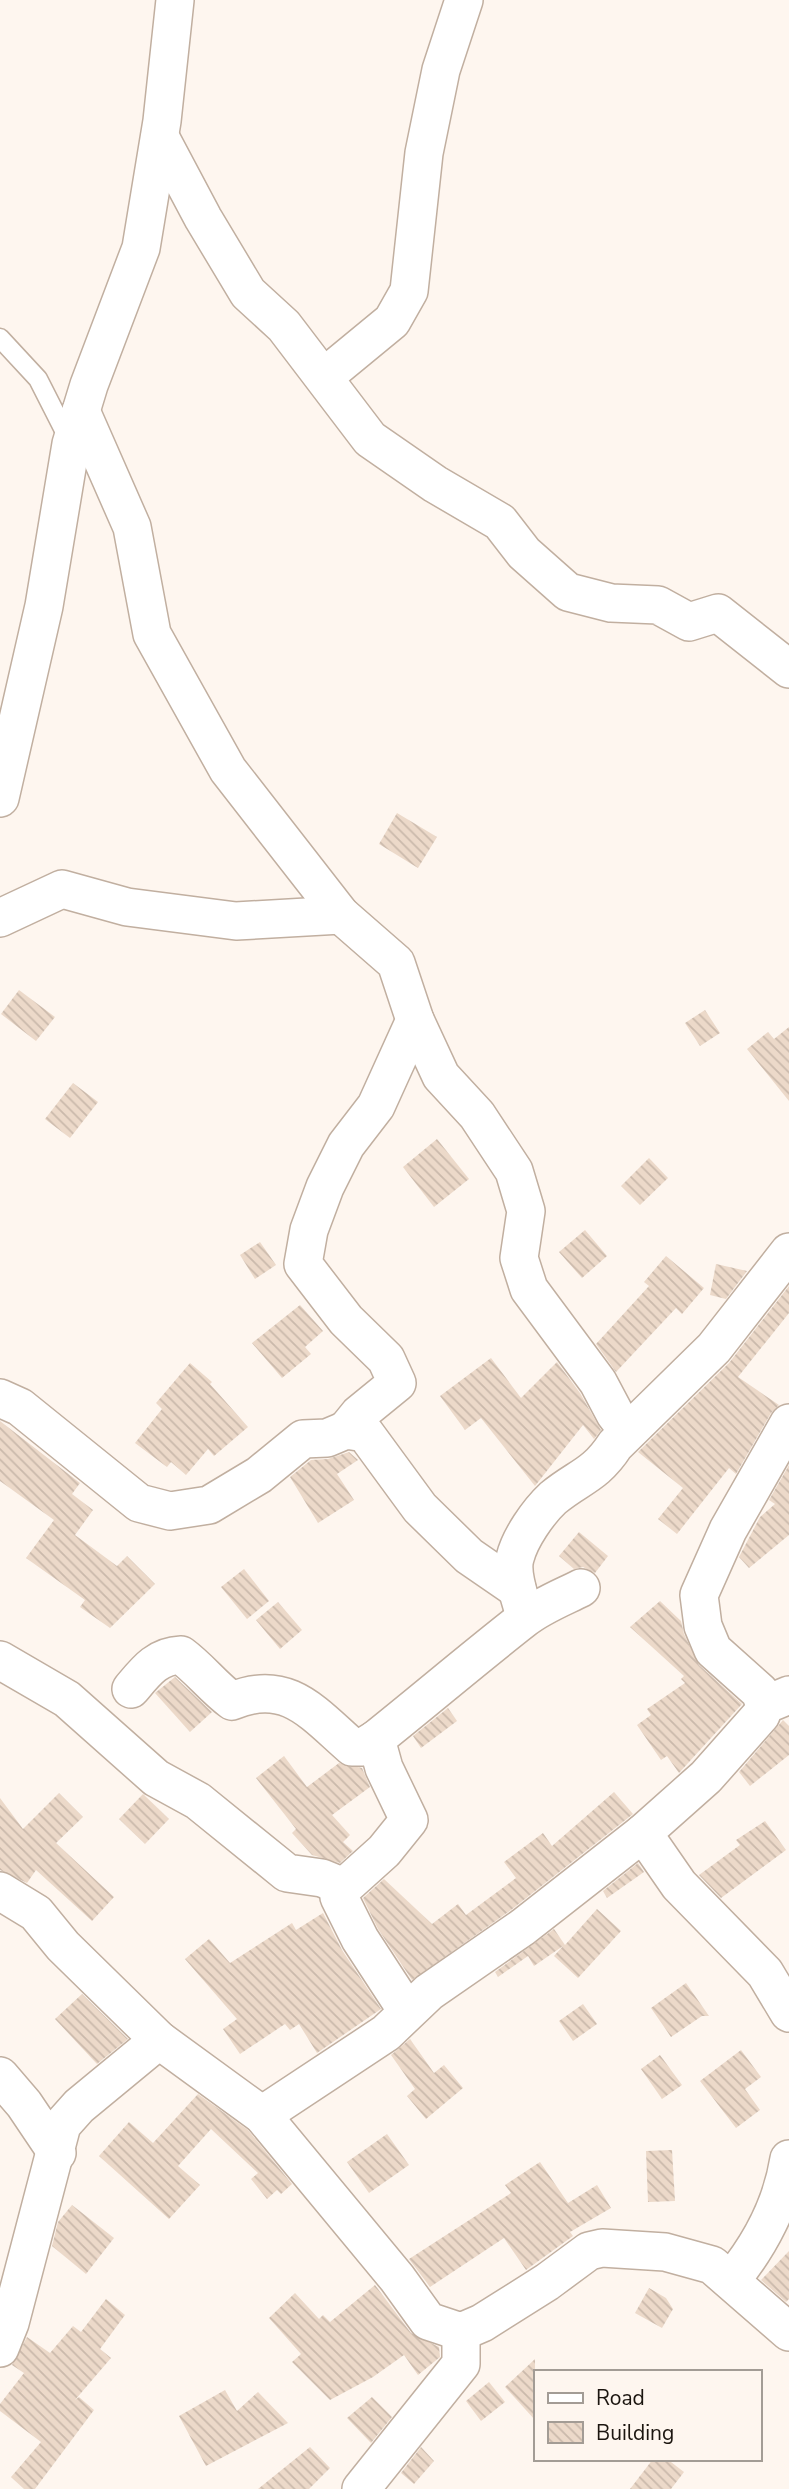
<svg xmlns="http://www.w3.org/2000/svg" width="789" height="2489" font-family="'Nunito Sans',sans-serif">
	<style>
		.building { fill: url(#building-back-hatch) }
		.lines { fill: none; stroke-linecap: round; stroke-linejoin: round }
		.service-casing { stroke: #c1afa0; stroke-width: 21 }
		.minor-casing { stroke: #c1afa0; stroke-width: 40 }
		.service { stroke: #fff; stroke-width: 18 }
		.minor { stroke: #fff; stroke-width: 37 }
	</style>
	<defs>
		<pattern id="building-back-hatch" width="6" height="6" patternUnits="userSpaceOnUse" patternTransform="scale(1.75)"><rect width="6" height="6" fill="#ecd9c9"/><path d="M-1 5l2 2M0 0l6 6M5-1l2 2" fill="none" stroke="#cab9ab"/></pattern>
	</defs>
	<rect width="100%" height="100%" fill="#fef6ef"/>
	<!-- building -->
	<g class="building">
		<path d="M397,813L437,837L418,868L379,844Z"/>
		<path d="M19,990L55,1017L36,1041L1,1014Z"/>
		<path d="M705,1010L720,1033L700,1046L685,1023Z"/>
		<path d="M789,1027V1101L747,1049L768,1032L774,1039Z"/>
		<path d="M73,1083L98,1102L70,1138L45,1119Z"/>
		<path d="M437,1139L469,1179L434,1207L403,1167Z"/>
		<path d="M649,1158L668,1178L640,1205L621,1186Z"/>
		<path d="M585,1230L607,1256L582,1278L559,1252Z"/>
		<path d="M260,1242L276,1265L255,1279L240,1255Z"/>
		<path d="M666,1256L704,1288L682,1314L676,1308L616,1372L596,1344L649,1286L644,1282Z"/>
		<path d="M716,1264L747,1271L726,1299L710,1295Z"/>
		<path d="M789,1286V1313L738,1377L779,1405L771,1413L736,1474L729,1468L677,1534L658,1519L683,1488L638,1452L729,1363Z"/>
		<path d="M300,1305L323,1331L305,1347L311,1354L282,1378L252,1343Z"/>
		<path d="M491,1358L521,1398L557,1362L580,1393L601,1430L594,1439L583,1425L535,1486L481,1418L465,1430L440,1396Z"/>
		<path d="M190,1363L212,1382L210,1384L248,1427L214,1456L208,1449L186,1475L171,1462L167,1467L135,1443L162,1409L156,1403Z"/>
		<path d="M0,1421L80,1483L72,1494L93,1510L75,1535L117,1566L127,1556L155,1584L110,1628L80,1607L85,1600L26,1558L54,1520L0,1481Z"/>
		<path d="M349,1452L358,1460L337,1474L354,1500L318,1523L290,1477L311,1460L328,1459Z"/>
		<path d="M789,1465V1535L749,1568L739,1557L760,1517L775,1504L769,1500Z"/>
		<path d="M579,1532L608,1556L595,1573L583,1567L574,1569L559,1556Z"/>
		<path d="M244,1569L269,1601L247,1619L221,1587Z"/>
		<path d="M660,1601L681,1621L684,1634L699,1665L742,1704L679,1773L667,1756L661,1760L637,1725L651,1715L647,1709L685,1683L681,1679L684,1676L630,1627Z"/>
		<path d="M278,1602L302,1630L280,1649L256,1620Z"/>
		<path d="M175,1677L212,1712L190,1732L155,1693Z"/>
		<path d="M448,1708L457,1721L421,1748L413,1736Z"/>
		<path d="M783,1720L789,1726V1755L750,1786L739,1772Z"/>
		<path d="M284,1756L307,1787L339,1763L362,1768L370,1787L332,1815L350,1835L343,1842L353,1851L340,1863L312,1855L292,1833L296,1829L256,1778Z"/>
		<path d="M614,1792L633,1814L511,1910L412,1980L378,1929L363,1898L384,1879L432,1924L458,1904L466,1915L516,1878L504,1862L543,1833L552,1846Z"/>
		<path d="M59,1793L83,1817L56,1843L114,1897L92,1921L36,1870L27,1883L0,1870V1798L23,1829Z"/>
		<path d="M143,1794L169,1819L145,1844L119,1819Z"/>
		<path d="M765,1821L786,1850L721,1898L699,1875L740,1845L736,1840Z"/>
		<path d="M638,1863L644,1872L607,1898L603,1891Z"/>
		<path d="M597,1909L621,1931L578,1978L554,1956L563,1946L534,1966L528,1956L498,1977L495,1972L554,1929L565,1945Z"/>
		<path d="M323,1913L342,1950L381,2009L317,2053L299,2024L290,2030L285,2024L240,2054L223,2029L237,2019L185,1959L209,1939L230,1963L292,1923L296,1930Z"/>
		<path d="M686,1983L709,2016H702L671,2037L651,2008Z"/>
		<path d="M82,1994L128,2039L97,2064L55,2019Z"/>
		<path d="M583,2004L597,2024L573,2041L559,2021Z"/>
		<path d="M410,2039L434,2073L444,2065L463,2088L426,2119L407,2096L415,2089L391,2055Z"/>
		<path d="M741,2050L761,2077L745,2089L760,2110L736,2128L700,2081Z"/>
		<path d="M660,2055L682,2085L662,2099L641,2069Z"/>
		<path d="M198,2094L248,2130L292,2184L281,2194L277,2190L267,2199L251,2179L258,2173L211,2129L178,2166L200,2185L169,2219L99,2156L129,2122L153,2143Z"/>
		<path d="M387,2134L409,2165L369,2193L347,2162Z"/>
		<path d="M672,2150L675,2201L648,2202L646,2151Z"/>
		<path d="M540,2162L568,2203L597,2185L611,2208L570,2232L573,2236L526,2270L504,2238L430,2287L409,2259L511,2193L505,2185Z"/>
		<path d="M72,2205L114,2238L86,2274L52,2246L58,2222Z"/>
		<path d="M789,2251V2299L786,2302L761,2280Z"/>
		<path d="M375,2285L411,2333L439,2347L440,2357L418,2375L404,2355L373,2377L330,2400L292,2362L301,2354L269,2318L295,2293L319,2319L323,2315L330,2322Z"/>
		<path d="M649,2288L666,2298L673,2309L662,2328L635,2313Z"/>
		<path d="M106,2299L125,2315L100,2349L111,2358L75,2400L79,2397L94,2410L35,2489H24L11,2477L41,2442L0,2411V2404L24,2373L12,2365L27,2337L50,2353L73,2326L81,2332Z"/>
		<path d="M535,2359V2420L505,2387Z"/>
		<path d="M489,2382L505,2402L481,2421L466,2401Z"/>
		<path d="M225,2390L237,2411L258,2392L288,2423L206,2466L179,2416Z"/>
		<path d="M372,2397L392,2417L371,2443L347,2418Z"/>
		<path d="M310,2447L330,2468L309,2489H258Z"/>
		<path d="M421,2447L434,2461L414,2484L401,2473Z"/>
		<path d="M653,2459H667L684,2472L671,2489H630Z"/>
	</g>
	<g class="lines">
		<!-- service casing -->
		<g class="service-casing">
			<path id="service" d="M0,338L38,379L68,438"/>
		</g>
		<!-- minor casing -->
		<g class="minor-casing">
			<g id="minor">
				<path d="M160,137L203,218L248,293L284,326L370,439L435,484L500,522L524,553L568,592L611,603L658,605L689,622L718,613L789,669"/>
				<path d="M324,377L392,321L409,291L424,153L441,70L464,0"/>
				<path d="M81,411L132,527L152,634L228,770L341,915L396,963L415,1020L441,1076L477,1115L514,1171L526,1211L519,1258L529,1289L598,1382L615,1414L628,1431"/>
				<path d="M0,798L44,606L71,444L89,385L141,248L162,121L175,0"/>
				<path d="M0,918L62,889L127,907L236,921L341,915"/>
				<path d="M0,1398L20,1407L139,1503L170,1511L209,1505L259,1475L303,1439L327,1438L346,1430L365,1433L420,1508L469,1556L517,1589"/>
				<path d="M346,1430L359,1414L397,1383L386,1359L346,1320L303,1264L309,1230L325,1187L346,1145L376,1106L415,1020"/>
				<path d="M522,1606C518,1592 511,1572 515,1558C520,1538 538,1512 553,1498C578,1477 595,1476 615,1445L714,1348L789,1252"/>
				<path d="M0,1660L67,1699L156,1778L198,1801L287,1873L322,1878L344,1887"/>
				<path d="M131,1689C146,1671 157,1656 181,1655C200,1669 213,1687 232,1701C287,1678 313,1713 352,1747H363L376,1739"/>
				<path d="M789,1695L765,1705L761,1715L706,1777L643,1833L679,1885L765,1973L789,2013"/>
				<path d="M765,1705L760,1692L713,1650L703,1626L699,1595L728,1530L789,1423"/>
				<path d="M0,1891L36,1913L63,1946L159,2040L262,2115L397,2278L428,2321L461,2332L482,2323L547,2282L589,2251L602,2248L665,2252L712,2265L789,2332"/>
				<path d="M407,2011L360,1939L339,1897L344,1887L384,1851L409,1820L384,1768L376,1739C426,1699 474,1658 524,1619C540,1606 563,1597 581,1588"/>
				<path d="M0,2076L24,2104L57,2153"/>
				<path d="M262,2115L386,2033L429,1992L523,1927L643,1833"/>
				<path d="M732,2279C760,2245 782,2203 789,2159"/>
				<path d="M0,2348L10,2323L62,2125L79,2106L159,2040"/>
				<path d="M361,2489L461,2364V2332"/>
			</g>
		</g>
		<!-- service -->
		<use href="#service" class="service"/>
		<!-- minor -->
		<use href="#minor" class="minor"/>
	</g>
	<!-- legend -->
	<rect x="534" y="2370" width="228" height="91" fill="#fef6ef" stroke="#a39c95" stroke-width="2"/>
	<rect x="548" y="2393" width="35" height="10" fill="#ffffff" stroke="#a39c95" stroke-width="2"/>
	<text x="596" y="2405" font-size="21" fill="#1b150f">Road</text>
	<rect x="548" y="2422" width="35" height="21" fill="url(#building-back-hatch)" stroke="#a39c95" stroke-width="2"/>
	<text x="596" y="2440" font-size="21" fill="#1b150f">Building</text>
</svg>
